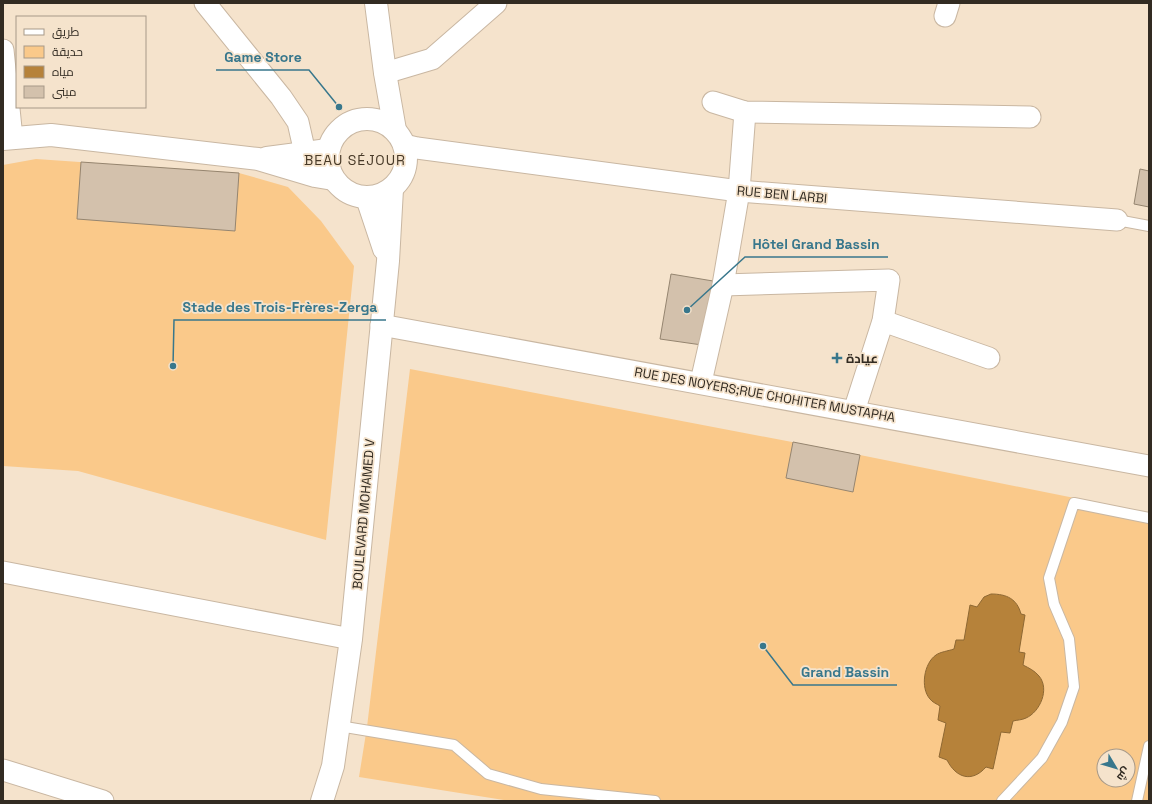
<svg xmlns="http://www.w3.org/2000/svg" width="1152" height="804" font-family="'Space Grotesk',Cairo,sans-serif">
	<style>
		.green { fill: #fac98a; fill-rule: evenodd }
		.water { fill: #b6823a; stroke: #8e6833 }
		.building { fill: #d3c1ac; stroke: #958570 }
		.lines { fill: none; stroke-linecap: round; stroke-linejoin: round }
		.service-casing { stroke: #c9b7a2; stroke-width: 12 }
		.minor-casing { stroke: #c9b7a2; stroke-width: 23 }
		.secondary-casing { stroke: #c9b7a2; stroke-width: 24 }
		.service { stroke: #fff; stroke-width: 10 }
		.minor { stroke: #fff; stroke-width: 21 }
		.secondary { stroke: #fff; stroke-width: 22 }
		.poi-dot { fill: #38778c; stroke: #f5e3cc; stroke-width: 1.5 }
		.labels { text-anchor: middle; stroke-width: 3.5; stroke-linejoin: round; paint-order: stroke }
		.street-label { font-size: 13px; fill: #322b22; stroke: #f5e3cc }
		.poi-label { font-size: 13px; font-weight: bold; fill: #322b22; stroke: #f5e3cc; text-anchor: start }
		.neighbourhood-label { font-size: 14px; letter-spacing: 1px; fill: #483a28; stroke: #f5e3cc }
		.leader { fill: none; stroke: #38778c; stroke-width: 1.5 }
		.callout-dot { fill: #38778c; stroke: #f5e3cc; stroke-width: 1.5 }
		.callout-label { font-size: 14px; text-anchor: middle; font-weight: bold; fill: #38778c; stroke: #f5e3cc; stroke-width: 3.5; stroke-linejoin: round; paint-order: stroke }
	</style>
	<rect width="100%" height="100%" fill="#f5e3cc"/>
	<!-- green -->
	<g class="green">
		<path d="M36,159L239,173L288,187L321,221L354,266L326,540L78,471L3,466V165Z"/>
		<path d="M410,369L860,455L1149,513V801H510L359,777L367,727ZM1104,756H1128V780H1104Z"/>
	</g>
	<!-- water -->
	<path class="water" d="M991,594C1007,594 1017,599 1021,614L1025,615L1019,652L1025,653L1023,665C1029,668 1035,671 1039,676C1050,689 1040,712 1026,718C1022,720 1017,720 1013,721L1010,733L1001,732L993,769L986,767C972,783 956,778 947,760L939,757L946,723L938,720L940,706C937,704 932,702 930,699C920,688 924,663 936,655C940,652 948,651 954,649L956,640H964L970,605L977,607L984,597Z"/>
	<!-- building -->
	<g class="building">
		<path d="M81,162L239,173L235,231L77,219Z"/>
		<path d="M1140,169L1149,171V207L1134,204Z"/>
		<path d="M671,274L713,281L702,345L660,339Z"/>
		<path d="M793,442L860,455L853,492L786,478Z"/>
	</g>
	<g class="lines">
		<!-- service casing -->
		<g class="service-casing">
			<g id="service">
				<path d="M1117,220L1149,226"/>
				<path d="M339,726L454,745L488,774L541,789L655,801"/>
				<path d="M1002,801L1042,758L1062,722L1074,687L1069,639L1054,604L1049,578L1074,503L1149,518"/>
				<path d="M1137,801L1149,746"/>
			</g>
		</g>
		<!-- minor casing -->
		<g class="minor-casing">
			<g id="minor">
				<path d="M205,3L281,97L298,122L305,153"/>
				<path d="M945,16L949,3"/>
				<path d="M3,50L12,138"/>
				<path d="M385,73L432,59L496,3"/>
				<path d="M713,102L745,112L1030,117"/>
				<path d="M404,145L417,148L739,191L1117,220"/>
				<path d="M723,285L889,280L883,321L854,411"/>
				<path d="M883,321L989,358"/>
				<path d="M381,325L1149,466"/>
				<path d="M701,382L723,285L739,191L745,112"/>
				<path d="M3,572L351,639"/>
				<path d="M3,770L103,801"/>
			</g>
		</g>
		<!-- secondary casing -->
		<g class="secondary-casing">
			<g id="secondary">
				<path d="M376,3L385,73L395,130"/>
				<circle cx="367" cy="158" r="39"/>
				<path d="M3,139L51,135L258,159L315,176L333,179"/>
				<path d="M267,158L328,150"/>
				<path d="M367,198L384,249"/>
				<path d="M322,801L333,766L351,639L388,261L392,189"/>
			</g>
		</g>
		<!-- service -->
		<use href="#service" class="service"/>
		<!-- minor -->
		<use href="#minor" class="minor"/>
		<!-- secondary -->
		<use href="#secondary" class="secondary"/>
	</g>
	<!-- markers -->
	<path class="poi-dot" d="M835 352h4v4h4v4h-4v4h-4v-4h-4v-4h4z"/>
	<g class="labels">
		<!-- street labels -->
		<g class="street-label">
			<text transform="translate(782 194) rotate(5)" y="5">RUE BEN LARBI</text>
			<text transform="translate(765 394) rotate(10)" y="5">RUE DES NOYERS;RUE CHOHITER MUSTAPHA</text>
			<text transform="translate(363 514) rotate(-85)" y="5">BOULEVARD MOHAMED V</text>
		</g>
		<!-- poi labels -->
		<g class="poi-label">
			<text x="846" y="363">عيادة</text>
		</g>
		<!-- neighbourhood labels -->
		<g class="neighbourhood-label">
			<text x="355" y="165">BEAU SÉJOUR</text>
		</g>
	</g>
	<!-- callouts -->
	<path class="leader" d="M339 107L309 70H216M687 310L745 257H888M173 366L174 320H386M763 646L793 685H897"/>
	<g class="callout-dot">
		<circle cx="339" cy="107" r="4"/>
		<circle cx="687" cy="310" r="4"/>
		<circle cx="173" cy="366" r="4"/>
		<circle cx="763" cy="646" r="4"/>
	</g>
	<g class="callout-label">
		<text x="263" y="62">Game Store</text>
		<text x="816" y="249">Hôtel Grand Bassin</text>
		<text x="280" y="312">Stade des Trois-Frères-Zerga</text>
		<text x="845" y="677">Grand Bassin</text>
	</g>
	<!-- border -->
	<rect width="1152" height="804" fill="none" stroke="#322b22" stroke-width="8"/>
	<!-- legend -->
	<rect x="16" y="16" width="130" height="92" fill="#f5e3cc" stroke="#a79988"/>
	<rect x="24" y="29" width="20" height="6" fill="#ffffff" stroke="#a79988"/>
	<text x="52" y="36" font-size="12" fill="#322b22">طريق</text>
	<rect x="24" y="46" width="20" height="12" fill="#fac98a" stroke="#a79988"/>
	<text x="52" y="56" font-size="12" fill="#322b22">حديقة</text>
	<rect x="24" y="66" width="20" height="12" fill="#b6823a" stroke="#a79988"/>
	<text x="52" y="76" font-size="12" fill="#322b22">مياه</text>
	<rect x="24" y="86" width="20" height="12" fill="#d3c1ac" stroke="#a79988"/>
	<text x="52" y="96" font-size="12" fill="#322b22">مبنى</text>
	<!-- north arrow -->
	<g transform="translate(1116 768) rotate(128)"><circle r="19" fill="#f5e3cc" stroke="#a79988"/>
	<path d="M0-3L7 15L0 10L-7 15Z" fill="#38778c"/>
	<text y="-6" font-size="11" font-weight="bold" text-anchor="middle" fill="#322b22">ش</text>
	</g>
</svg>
